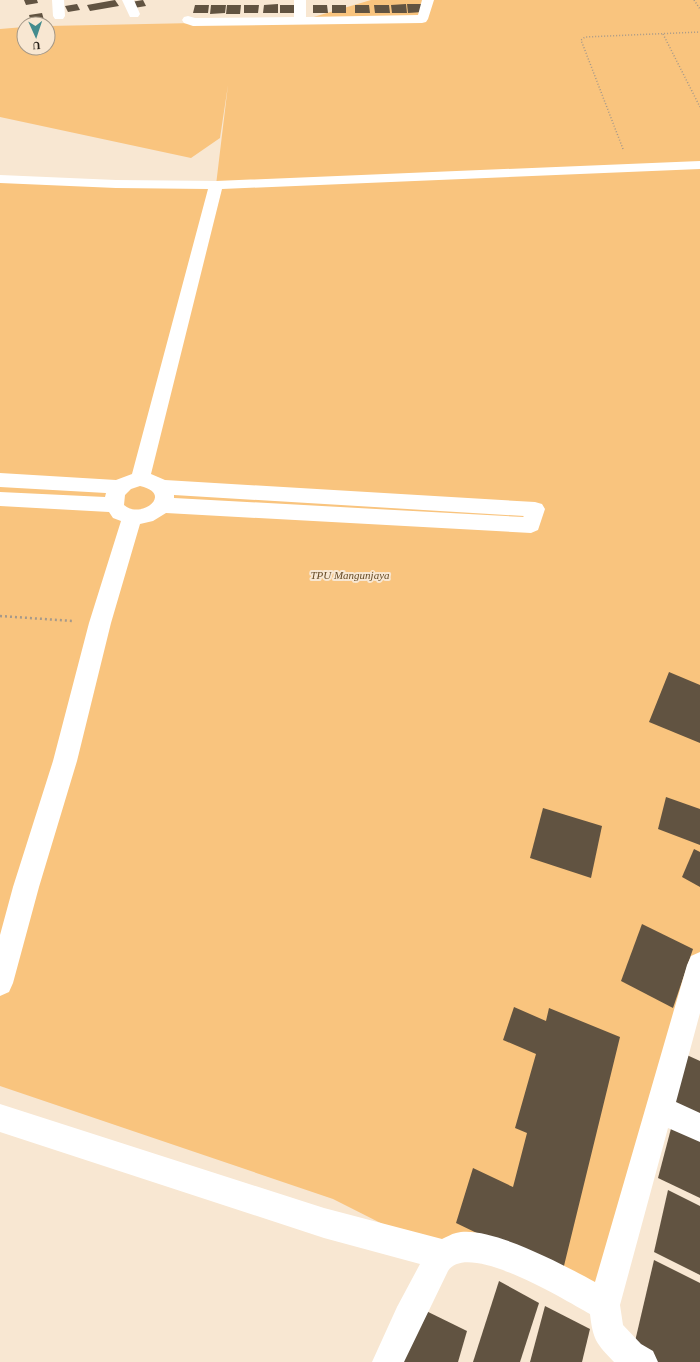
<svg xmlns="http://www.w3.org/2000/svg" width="700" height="1362" font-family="'Times New Roman',serif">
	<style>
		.green { fill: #f9c47e }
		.building { fill: #615341 }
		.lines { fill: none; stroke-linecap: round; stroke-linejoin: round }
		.path-far1 { stroke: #a6998a; stroke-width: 1.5; stroke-dasharray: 1 2; stroke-linecap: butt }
		.path { stroke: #a6998a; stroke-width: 2.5; stroke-dasharray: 2 3; stroke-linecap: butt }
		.minor { fill: #fff; fill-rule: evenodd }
		.labels { text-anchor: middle; stroke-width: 4; stroke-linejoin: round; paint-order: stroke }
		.park-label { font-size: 11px; font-style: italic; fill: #664b27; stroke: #f8e7d2 }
	</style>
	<rect width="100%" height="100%" fill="#f8e7d2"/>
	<!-- green -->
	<path class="green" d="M371,0H700V965L604,1305L563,1282L442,1254L333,1199L0,1086V179L216,185L228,85L220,138L191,158L0,117V29L24,27V48H48V26L300,21Z"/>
	<!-- building -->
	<g class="building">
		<path d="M24,0H37L38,3L26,5Z"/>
		<path d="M115,0L119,6L90,11L87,5Z"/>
		<path d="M143,0L146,6L134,8L131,2Z"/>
		<path d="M77,4L80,10L68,12L65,6Z"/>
		<path d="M278,4V13H263L264,5Z"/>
		<path d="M406,4L407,13H392L391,5Z"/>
		<path d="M407,4H422L423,12L408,13Z"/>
		<path d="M195,5H209L208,13H193Z"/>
		<path d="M211,5H226L225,13L210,14Z"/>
		<path d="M227,5H241L240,14H226Z"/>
		<path d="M244,5H259L258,13H244Z"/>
		<path d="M280,5H295L294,13H280Z"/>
		<path d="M313,5H327L328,13H313Z"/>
		<rect x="332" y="5" width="14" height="8"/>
		<path d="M355,5H369L370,13H355Z"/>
		<path d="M374,5H389L390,13H375Z"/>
		<path d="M42,13L44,20L31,22L29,15Z"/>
		<path d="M669,672L700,685V743L649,722Z"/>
		<path d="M666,797L700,809V845L658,829Z"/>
		<path d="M543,808L602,826L591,878L530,858Z"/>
		<path d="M694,849L700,852V887L682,877Z"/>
		<path d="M642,924L693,949L673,1008L621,981Z"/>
		<path d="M514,1007L546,1021L549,1008L620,1037L562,1274L456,1223L473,1168L513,1187L527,1133L515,1128L536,1054L503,1040Z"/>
		<path d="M678,1051L700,1061V1121L665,1105Z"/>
		<path d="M673,1121L700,1133V1198L658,1178Z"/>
		<path d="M668,1190L700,1206V1275L654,1252Z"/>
		<path d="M654,1260L700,1283V1362H656L633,1350Z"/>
		<path d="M499,1281L539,1303L520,1362H473Z"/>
		<path d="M416,1306L467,1331L458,1362H399Z"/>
		<path d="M545,1306L590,1329L582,1362H530Z"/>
	</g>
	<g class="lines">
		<!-- path-far1 -->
		<g class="path-far1">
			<path d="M694,0L700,9"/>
			<path d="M663,34L700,107"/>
			<path d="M623,149L581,40L585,37L700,32"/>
		</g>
		<!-- path -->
		<path class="path" d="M0,616L73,621"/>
		<!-- minor -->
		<g class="minor">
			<path d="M52,0H64L65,16L63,19H55L53,16Z"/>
			<path d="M122,0H134L140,14L138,17H130Z"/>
			<path d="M294,0H306V17L418,15L422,0H434L428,19L426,22L422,23L193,26L184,23L182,20L184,17L188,16L195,18L294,17Z"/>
			<path d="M700,161V169L222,189L151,474L165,480L535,502L542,504L545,509L538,530L531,533L166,513L153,521L140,524L111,623L77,761L39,887L13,983L9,992L0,996V935L13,887L53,761L89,623L121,521L113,518L109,512L0,506V492L105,497L106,493L0,487V473L116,480L132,474L208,189L116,188L0,183V175L116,180L216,181ZM140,486C175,494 140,520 124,505L125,495L131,489ZM174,495L524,516L523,517L174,498Z"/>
			<path d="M700,952V1013L676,1102L700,1113V1142L668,1128L620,1305L623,1325L641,1344L653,1351L658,1362H614C596,1343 593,1340 590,1314C566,1301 468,1240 448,1271L404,1362H372L397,1307L420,1264L324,1238L0,1132V1104L324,1208L442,1239C447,1237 451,1234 456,1233C488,1224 566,1266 595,1282L687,965L691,956Z"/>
		</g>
	</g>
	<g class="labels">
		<!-- park labels -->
		<g class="park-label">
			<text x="350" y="579">TPU Mangunjaya</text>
		</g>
	</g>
	<!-- north arrow -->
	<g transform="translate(36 36) rotate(177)"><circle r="19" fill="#f8e7d2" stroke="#a49888"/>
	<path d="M0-3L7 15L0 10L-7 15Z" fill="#448c8e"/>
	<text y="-6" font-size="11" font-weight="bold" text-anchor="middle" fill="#272119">U</text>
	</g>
</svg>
